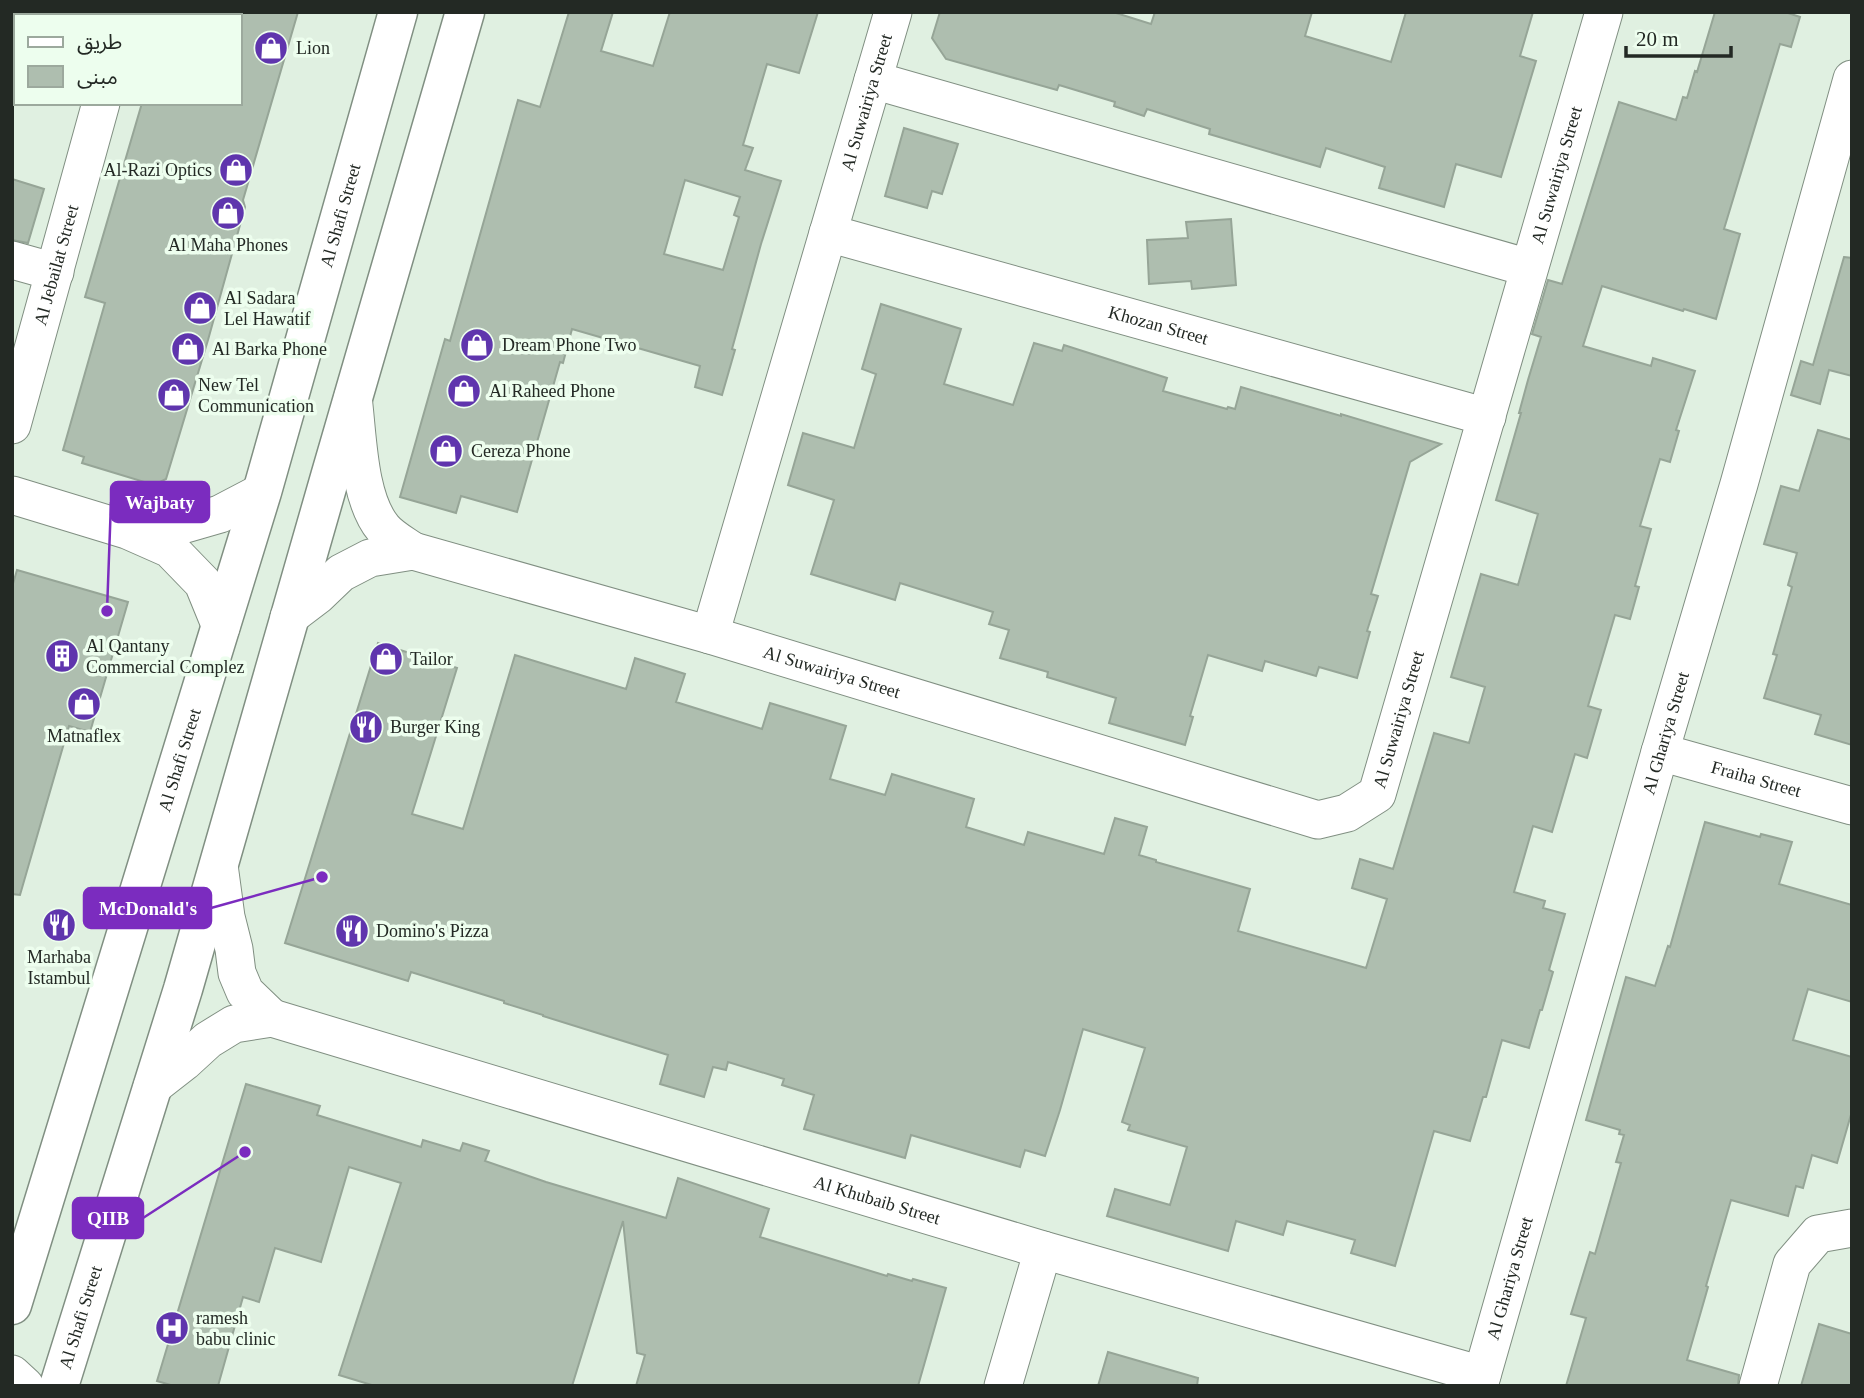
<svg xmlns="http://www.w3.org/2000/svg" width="1864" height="1398" font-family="'Times New Roman','Noto Sans Arabic',serif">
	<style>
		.building { fill: #aebeaf; stroke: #96a597; stroke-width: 2; fill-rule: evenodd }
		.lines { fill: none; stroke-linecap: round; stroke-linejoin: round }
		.minor-casing { stroke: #808f82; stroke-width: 39 }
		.major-casing { stroke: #808f82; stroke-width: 41 }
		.minor { stroke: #fff; stroke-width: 37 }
		.major { stroke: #fff; stroke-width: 38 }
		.labels { text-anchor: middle; stroke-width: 7; stroke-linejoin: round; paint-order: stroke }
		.poi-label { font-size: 18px; fill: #232924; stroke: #edfeee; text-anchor: start }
		.street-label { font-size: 18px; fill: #232924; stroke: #edfeee }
		.leader { fill: none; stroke: #7b2cbf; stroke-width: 2.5 }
		.callout-dot { fill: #7b2cbf; stroke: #edfeee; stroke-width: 2.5 }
		.callout { fill: #7b2cbf; stroke: #7b2cbf; stroke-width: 2.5 }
		.callout-label { font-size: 19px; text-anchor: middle; font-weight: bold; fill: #fff }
	</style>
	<rect width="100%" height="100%" fill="#e0f0e1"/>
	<!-- building -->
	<g class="building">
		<path d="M240,12H298L243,200L245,207L208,340L166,479L154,485L82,463L84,457L63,450L105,303L85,297L142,103H240Z"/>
		<path d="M569,12H613L601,51L653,66L670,12H818L799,73L767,64L743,145L753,148L745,170L781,181L761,244L732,349L735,350L722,395L695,387L700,366L572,329L563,363L560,362L517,512L461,496L456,513L400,497L445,339L450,341L518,100L540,107ZM685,180L740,197L734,215L739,217L723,270L664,254Z"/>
		<path d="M940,12H1113L1151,24L1155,12H1312L1305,36L1391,62L1406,12H1533L1520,56L1536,61L1501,177L1456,164L1444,207L1379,188L1385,167L1326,148L1320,167L1209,134L1210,129L1147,109L1144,116L1114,106L1115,102L1059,85L1057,90L946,59L932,38Z"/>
		<path d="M1715,12H1785L1800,17L1791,47L1780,44L1724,229L1740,234L1716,319L1684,309L1683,311L1602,286L1583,346L1651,366L1653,358L1695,371L1676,430L1679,431L1670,462L1660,459L1640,526L1651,529L1635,586L1639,587L1630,619L1615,615L1588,706L1601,710L1587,758L1575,754L1552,832L1533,826L1514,892L1545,901L1543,908L1565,914L1549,970L1553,972L1542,1010H1540L1529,1048L1502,1040L1486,1097H1483L1470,1141L1434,1131L1395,1266L1351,1253L1355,1240L1287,1221L1283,1235L1236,1221L1228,1251L1107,1216L1115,1189L1170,1205L1187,1147L1128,1130L1130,1125L1122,1122L1145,1048L1083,1029L1060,1110L1045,1156L1025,1150L1020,1167L911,1135L905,1158L804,1129L814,1095L782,1085L784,1079L728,1062L726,1070L713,1067L704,1097L660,1084L668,1055L543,1016V1015L504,1003V1001L411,972L408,981L285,943L378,643L457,668L412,814L463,829L515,655L626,689L635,658L685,674L676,702L762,729L770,703L846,726L830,779L885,795L892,774L974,799L966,827L1024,845L1028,832L1104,854L1115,818L1147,827L1139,855L1156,860V862L1250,889L1238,931L1366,968L1387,899L1352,888L1360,859L1393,869L1434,733L1469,743L1485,687L1451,677L1481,574L1518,585L1538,514L1496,500L1521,413H1519L1528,380L1541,337L1532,334L1548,280L1562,284L1619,102L1676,120L1683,97L1687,98L1695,71L1697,72Z"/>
		<path d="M904,128L958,144L942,194L932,191L927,208L885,196Z"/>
		<path d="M12,179L44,189L28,243L12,240Z"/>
		<path d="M1231,219L1236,285L1192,289L1191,281L1149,284L1147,240L1188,238L1186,222Z"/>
		<path d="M1844,257L1852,258V376L1829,370L1820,404L1791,395L1801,361L1813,365Z"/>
		<path d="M881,304L961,329L944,384L1013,405L1034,343L1062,351L1064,345L1167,378L1163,391L1227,409L1228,407L1235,409L1241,387L1341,416V414L1441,444L1410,462L1371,594L1378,596L1367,631L1370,632L1357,678L1319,667L1316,676L1265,661L1262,671L1208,655L1190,716L1193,717L1185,745L1109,723L1116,698L1047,677L1048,672L1000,658L1009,630L989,624L993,612L900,583L895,600L811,574L834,500L788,485L803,433L854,448L876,374L862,369Z"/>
		<path d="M1818,430L1852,440V745L1815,734L1821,715L1764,698L1777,655L1773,654L1792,587L1788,585L1797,553L1764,544L1781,486L1799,491Z"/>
		<path d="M17,570L128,602L90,732L69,726L20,895L12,894V587Z"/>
		<path d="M1705,822L1760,837L1761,834L1792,842L1779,884L1852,905V1002L1808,989L1793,1040L1852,1057V1111L1837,1163L1812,1155L1803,1188L1796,1186L1788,1216L1731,1200L1706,1286L1708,1287L1687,1360L1739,1375L1738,1386H1566L1586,1318L1571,1314L1590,1252L1595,1254L1621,1163L1616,1162L1624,1135L1619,1134L1620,1130L1586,1120L1626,977L1655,986L1668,946L1670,947Z"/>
		<path d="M246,1084L320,1106L317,1115L421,1147L423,1140L460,1151L463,1143L489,1151L485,1161L546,1182L666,1218L678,1178L769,1209L760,1237L887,1276L888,1274L912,1281L913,1279L946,1288L918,1386H636L645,1355L637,1353L623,1221L572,1386H375L339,1375L401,1183L349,1167L321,1262L275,1248L259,1302L243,1297L218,1386H174L157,1381Z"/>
		<path d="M1819,1324L1852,1334V1386H1801Z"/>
		<path d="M1108,1352L1198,1378L1197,1386H1098Z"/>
	</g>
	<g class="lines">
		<!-- minor casing -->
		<g class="minor-casing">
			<g id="minor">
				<path d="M124,16L125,12"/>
				<path d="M873,80L1529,268"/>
				<path id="s1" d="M828,233L1487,417"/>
				<path d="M12,260L55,272"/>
				<path id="s2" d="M12,425L101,103"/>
				<path d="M12,495L127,530L170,549L203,583L221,627"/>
				<path d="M132,530L175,527L220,514L262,492"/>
				<path id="s3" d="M413,551L710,635L1318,820L1347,813L1377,794L1604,12"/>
				<path d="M289,617L318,595L341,573L370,558L413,551C403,544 390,537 383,528C358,498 358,435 353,397"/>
				<path id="s4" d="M710,635L893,12"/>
				<path id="s5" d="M1660,752L1852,806"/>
				<path d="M219,865L226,917L234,949L237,973L245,992L272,1018"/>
				<path id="s6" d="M152,1087L184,1062L208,1040L234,1024L272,1018L1043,1250L1482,1375"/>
				<path d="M12,1374L25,1386"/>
				<path d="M1003,1386L1043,1250"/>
				<path id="s7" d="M1479,1386L1660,752L1739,484L1852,79"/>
				<path d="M1758,1386L1792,1264L1818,1234L1852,1228"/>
			</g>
		</g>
		<!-- major casing -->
		<g class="major-casing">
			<g id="major">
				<path id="s8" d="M12,1305L262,492L398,12"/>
				<path id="s9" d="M59,1386L183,989L330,477L465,12"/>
			</g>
		</g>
		<!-- minor -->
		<use href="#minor" class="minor"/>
		<!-- major -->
		<use href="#major" class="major"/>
	</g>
	<!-- icons -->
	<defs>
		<g id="shop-disc" transform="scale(1.75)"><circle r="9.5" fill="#5f35ad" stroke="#edfeee"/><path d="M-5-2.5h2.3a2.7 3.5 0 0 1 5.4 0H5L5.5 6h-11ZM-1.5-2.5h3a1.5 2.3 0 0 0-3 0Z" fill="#fff"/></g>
		<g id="building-disc" transform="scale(1.75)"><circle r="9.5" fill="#5f35ad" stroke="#edfeee"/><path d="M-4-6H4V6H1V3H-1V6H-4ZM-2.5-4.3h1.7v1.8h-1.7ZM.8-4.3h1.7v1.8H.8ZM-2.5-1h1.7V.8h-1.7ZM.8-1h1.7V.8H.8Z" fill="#fff"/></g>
		<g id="restaurant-disc" transform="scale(1.75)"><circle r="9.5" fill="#5f35ad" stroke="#edfeee"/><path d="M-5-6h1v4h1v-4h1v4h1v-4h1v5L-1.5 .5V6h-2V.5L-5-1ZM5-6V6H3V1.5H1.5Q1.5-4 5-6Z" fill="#fff"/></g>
		<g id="hospital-disc" transform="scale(1.75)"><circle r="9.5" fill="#5f35ad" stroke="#edfeee"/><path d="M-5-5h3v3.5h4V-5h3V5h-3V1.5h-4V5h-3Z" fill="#fff"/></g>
	</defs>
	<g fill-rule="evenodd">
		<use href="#shop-disc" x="271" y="48"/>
		<use href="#shop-disc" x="236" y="170"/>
		<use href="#shop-disc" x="228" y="213"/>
		<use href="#shop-disc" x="200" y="308"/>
		<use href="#shop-disc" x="477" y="345"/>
		<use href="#shop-disc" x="188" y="349"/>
		<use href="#shop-disc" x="464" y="391"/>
		<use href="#shop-disc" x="174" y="395"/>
		<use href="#shop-disc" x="446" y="451"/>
		<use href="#building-disc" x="62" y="656"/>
		<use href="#shop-disc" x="386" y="659"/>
		<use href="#shop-disc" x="84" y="704"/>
		<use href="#restaurant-disc" x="366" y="727"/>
		<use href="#restaurant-disc" x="59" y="925"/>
		<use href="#restaurant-disc" x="352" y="931"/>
		<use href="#hospital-disc" x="172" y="1328"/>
	</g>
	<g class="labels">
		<!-- poi labels -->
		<g class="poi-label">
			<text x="296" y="54">Lion</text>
			<text x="212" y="176" text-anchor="end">Al-Razi Optics</text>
			<text x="228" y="251" text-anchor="middle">Al Maha Phones</text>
			<text x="224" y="304">Al Sadara<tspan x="224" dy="21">Lel Hawatif</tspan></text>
			<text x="502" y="351">Dream Phone Two</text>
			<text x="212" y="355">Al Barka Phone</text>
			<text x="198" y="391">New Tel<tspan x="198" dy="21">Communication</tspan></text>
			<text x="489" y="397">Al Raheed Phone</text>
			<text x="471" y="457">Cereza Phone</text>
			<text x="86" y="652">Al Qantany<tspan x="86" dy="21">Commercial Complez</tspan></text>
			<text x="410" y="665">Tailor</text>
			<text x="390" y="733">Burger King</text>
			<text x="84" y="742" text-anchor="middle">Matnaflex</text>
			<text x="376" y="937">Domino's Pizza</text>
			<text x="59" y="963" text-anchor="middle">Marhaba<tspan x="59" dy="21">Istambul</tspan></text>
			<text x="196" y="1324">ramesh<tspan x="196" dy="21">babu clinic</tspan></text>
		</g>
		<!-- street labels -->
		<g class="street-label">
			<text dy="6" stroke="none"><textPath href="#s4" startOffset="555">Al Suwairiya Street</textPath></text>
			<text dy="6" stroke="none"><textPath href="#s3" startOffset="1654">Al Suwairiya Street</textPath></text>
			<text dy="6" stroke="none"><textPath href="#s8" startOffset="1138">Al Shafi Street</textPath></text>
			<text dy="6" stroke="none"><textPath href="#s2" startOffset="166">Al Jebailat Street</textPath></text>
			<text dy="6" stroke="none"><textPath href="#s1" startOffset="343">Khozan Street</textPath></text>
			<text dy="6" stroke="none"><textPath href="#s3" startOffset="436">Al Suwairiya Street</textPath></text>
			<text dy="6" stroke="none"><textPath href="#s3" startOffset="1087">Al Suwairiya Street</textPath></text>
			<text dy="6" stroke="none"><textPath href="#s7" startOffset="679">Al Ghariya Street</textPath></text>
			<text dy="6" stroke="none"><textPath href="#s8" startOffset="570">Al Shafi Street</textPath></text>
			<text dy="6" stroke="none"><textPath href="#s5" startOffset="100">Fraiha Street</textPath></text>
			<text dy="6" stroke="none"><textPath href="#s6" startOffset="774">Al Khubaib Street</textPath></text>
			<text dy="6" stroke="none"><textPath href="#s7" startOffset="112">Al Ghariya Street</textPath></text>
			<text dy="6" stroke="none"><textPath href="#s9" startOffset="72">Al Shafi Street</textPath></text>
		</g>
	</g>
	<!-- callouts -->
	<path class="leader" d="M107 611L111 502M322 877L211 908M245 1152L143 1218"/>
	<g class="callout-dot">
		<circle cx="107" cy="611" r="7"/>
		<circle cx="322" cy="877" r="7"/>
		<circle cx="245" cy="1152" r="7"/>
	</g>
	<g class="callout">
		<rect x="111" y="482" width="98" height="40" rx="7"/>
		<rect x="84" y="888" width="127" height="40" rx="7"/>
		<rect x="73" y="1198" width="70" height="40" rx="7"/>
	</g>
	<g class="callout-label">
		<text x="160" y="509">Wajbaty</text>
		<text x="148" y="915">McDonald's</text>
		<text x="108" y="1225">QIIB</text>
	</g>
	<!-- border -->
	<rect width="1864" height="1398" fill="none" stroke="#232924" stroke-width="28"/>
	<!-- legend -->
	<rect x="14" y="14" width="228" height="91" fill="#edfeee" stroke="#9ca99d" stroke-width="2"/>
	<rect x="28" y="37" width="35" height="10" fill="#ffffff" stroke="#9ca99d" stroke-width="2"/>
	<text x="77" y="49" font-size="21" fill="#232924">طريق</text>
	<rect x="28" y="66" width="35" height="21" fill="#aebeaf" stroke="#9ca99d" stroke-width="2"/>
	<text x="77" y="84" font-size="21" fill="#232924">مبنى</text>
	<!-- scale -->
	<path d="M1626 46v10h105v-10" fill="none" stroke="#232924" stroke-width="3.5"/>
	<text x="1636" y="46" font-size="21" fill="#232924" stroke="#edfeee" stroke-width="5" paint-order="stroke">20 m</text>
</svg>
